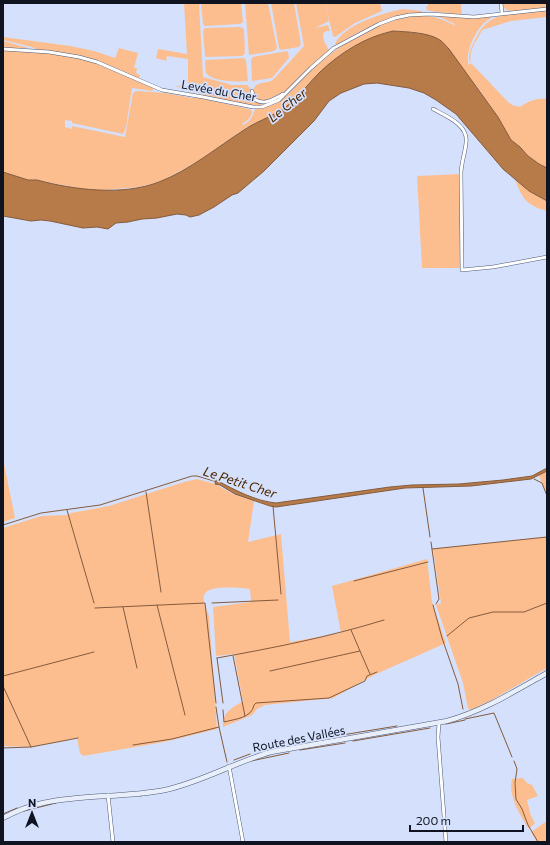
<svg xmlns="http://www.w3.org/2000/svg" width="550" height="845" font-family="Commissioner,sans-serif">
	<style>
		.green { fill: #fdbe8f }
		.water { fill: #b77a49; stroke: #855b3d }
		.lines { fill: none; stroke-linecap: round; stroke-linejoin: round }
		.stream { stroke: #855b3d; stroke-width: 1 }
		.minor-casing { stroke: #4d5b77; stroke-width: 4 }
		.secondary-casing { stroke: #4d5b77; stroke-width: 5.5 }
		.minor { stroke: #fff; stroke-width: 3 }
		.secondary { stroke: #e8eefa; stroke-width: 4.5 }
		.labels { text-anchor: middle; stroke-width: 3.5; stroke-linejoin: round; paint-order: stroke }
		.street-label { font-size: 12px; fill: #0f1420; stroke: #d4e0fc }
		.water-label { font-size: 13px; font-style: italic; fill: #4e2600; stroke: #d4e0fc }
	</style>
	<rect width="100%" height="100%" fill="#d4e0fc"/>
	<!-- green -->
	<g class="green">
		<path d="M184,3H199L203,77L232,85H247L250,88L252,99L259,103L265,104C248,111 194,91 175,86H188V59L167,56L166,61L156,58L158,49L187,54Z"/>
		<path d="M201,3H241L243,22L240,24L205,26L203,24Z"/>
		<path d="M245,3H268L277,48L274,51L249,55Z"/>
		<path d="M271,3H294L301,44L299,47L281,50L279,48Z"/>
		<path d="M296,3H325L329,21L315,28L328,25L330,31H327L323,33L324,41L329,50L306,70L285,92L264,101L255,99L253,92C255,81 263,84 271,81C275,79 299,51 304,46Z"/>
		<path d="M325,3H380L382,11L355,23L335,37L333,36Z"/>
		<path d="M428,3H461L462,15L430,11L427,10L426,7L428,6Z"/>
		<path d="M502,3H547V8L510,11L505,9Z"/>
		<path d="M403,9L422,11L420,13C390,15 364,29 338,44H335C344,24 384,13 403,9Z"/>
		<path d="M547,11V17L511,21L482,30C477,41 468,50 471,63L508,102L512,105L520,107C529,101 536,98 547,99V168L539,164L528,156L520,147L511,140L498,117L477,87L420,33L393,31L384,33L344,53L321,71L285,108L274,115L246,128L197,162L160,182L139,187L92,191L37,180H28L3,172V51C30,51 59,52 85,60C109,67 131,79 154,88L152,91L132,88L126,128L123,134L72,123V121L65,120V127L72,129V126L125,137L133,93L136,91L166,93L192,98H200L249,109L252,111C252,117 247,121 242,124L243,125C251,121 252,117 255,109C281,107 292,89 309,72C336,46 389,12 428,16C437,17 446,21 454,25L455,24L437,16L471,18L494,16C490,19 486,21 483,24C475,32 464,54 469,65L471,63C466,56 471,49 474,42C477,37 479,30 484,26C498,10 528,12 547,11Z"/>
		<path d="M240,27L244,29L245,53L242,56L206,57L205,56L203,31L205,28Z"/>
		<path d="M3,37L70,46L94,51L115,58L119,48L138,53L134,68H137L136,73L140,75L139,79L83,57L35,49L32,47L3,40Z"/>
		<path d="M3,41L25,47L28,48H3Z"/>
		<path d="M288,51L289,58L272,78L252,81L251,60L253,57Z"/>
		<path d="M244,58L246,60L248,81C237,82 213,82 206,73L205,61L206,60Z"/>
		<path d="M460,174V268H422L417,176Z"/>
		<path d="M515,179L529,191L547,201V211C526,205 522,198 515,179Z"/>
		<path d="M3,459L15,518L3,522Z"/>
		<path d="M547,471V496L539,475Z"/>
		<path d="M197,479L215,484L233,494L254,501L248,542L281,534L290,642L341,633L332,586L427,559L432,602L446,643L374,675L333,698L265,705L257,709L252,715L223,727C222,712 232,708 243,701L234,654L216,656L213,607L251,602L250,589C241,588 208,584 204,595C202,601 207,610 209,616L217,729L164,742L83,756L80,753L77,738L31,747L3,746V528L41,516L68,515L71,513L109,506L184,482Z"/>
		<path d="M547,537V668L492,700L471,710L468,708L463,683L436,605L441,603L433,549Z"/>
		<path d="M523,778L527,783L532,785L538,796L527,800L531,816L535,823L529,829C520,815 508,796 512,779Z"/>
		<path d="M547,821V842H537L531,832Z"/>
	</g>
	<!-- water -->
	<g class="water">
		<path d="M393,31C407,32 427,32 440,40C443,42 446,46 449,49L498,117L511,140L520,147L528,156L539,164L547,168V201L529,191L503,169L456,114L436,100L424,93L409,88L377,83L364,84L341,93L329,101L314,121L264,171L238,193L232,195L214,207L199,215L190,217L186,215L177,214L157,218L142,219L128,222L116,223L108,229L97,227L83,228L50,221L41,220L31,221L3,216V172L28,180H37C74,190 123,196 159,182C190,170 216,148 244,130C260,119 277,116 293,101C302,92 311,81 320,72C340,53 365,37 393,31Z"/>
		<path d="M547,468V471L531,479L471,486L405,488L276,507L270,506L235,494L220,485L215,484L216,480C235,490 255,501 276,503L390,487L412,485L459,484L503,480L532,476Z"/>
	</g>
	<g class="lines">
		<!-- stream -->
		<g class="stream">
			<path d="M534,479L542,483L547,496"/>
			<path d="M423,488L430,537"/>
			<path d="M146,492L161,592"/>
			<path d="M273,506L281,594"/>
			<path d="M67,510L94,603"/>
			<path d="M3,525L41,513L100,505L192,476H197L217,482"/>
			<path d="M431,542L439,599L436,604"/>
			<path d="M432,549L547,537"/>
			<path d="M354,581L428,562"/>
			<path d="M212,603L278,600"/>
			<path d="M157,605L185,715"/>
			<path d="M433,605L442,638L458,684L463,709"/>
			<path d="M123,607L137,668"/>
			<path d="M95,608L205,603L216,703"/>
			<path d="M447,636L469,618L493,612H524L547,603"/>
			<path d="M360,651L370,674"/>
			<path d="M233,656L245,716"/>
			<path d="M217,658C273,648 329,637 384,620"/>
			<path d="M217,658L223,703"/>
			<path d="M270,671L360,651L351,630"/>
			<path d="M3,676L94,652"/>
			<path d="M3,686L31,747"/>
			<path d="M216,707L219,727L227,762"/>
			<path d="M223,710L224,722C235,719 252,718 254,705L256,703L329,698L365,681L367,676L377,672"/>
			<path d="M465,719L494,713L512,757"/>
			<path d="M446,724L465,720"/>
			<path d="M336,736L397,726"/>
			<path d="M353,741L430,728"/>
			<path d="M133,745L172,739L219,727"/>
			<path d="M3,748L31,747L78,738"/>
			<path d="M300,750L345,743"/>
			<path d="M234,760L250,754"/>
			<path d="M251,761L289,753"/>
			<path d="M514,761L517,769L515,783L516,799L522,809L528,825L538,842"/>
			<path d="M140,796L145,795"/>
			<path d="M24,811L56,803"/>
			<path d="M3,814L17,808"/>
		</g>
		<!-- minor casing -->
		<g class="minor-casing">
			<g id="minor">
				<path d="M501,3L502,13"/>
				<path d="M3,49L49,52L79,57L97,62L162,90L203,97L253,107H262L279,100L311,68L334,48L379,24L395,18L409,15L430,14L474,17L547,9"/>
				<path d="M252,91L254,99C264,106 274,99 283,94"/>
				<path d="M433,109C446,116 469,125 466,143C465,154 461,163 461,174L462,270L493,267L547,257"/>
				<path d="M439,723L438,737L446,842"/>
				<path d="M229,766L243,842"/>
				<path d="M108,795L113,842"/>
			</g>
		</g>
		<!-- secondary casing -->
		<g class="secondary-casing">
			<path id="secondary" d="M3,818C16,811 29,806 43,803C83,794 125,798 165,790C202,782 235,762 271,752L447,721C483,711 515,691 547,673"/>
		</g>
		<!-- minor -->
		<use href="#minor" class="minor"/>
		<!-- secondary -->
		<use href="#secondary" class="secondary"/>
	</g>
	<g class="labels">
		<!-- street labels -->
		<g class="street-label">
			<text transform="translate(219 91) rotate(10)" y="4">Levée du Cher</text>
			<text transform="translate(299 739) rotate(-11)" y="4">Route des Vallées</text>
		</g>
		<!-- water labels -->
		<g class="water-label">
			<text transform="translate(287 105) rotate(-39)" y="5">Le Cher</text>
			<text transform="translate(240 482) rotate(18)" y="5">Le Petit Cher</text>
		</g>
	</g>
	<!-- border -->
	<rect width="550" height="845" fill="none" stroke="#0f1420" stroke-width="8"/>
	<!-- north arrow -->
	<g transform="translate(32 813)" stroke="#d4e0fc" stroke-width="3" paint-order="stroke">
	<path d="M0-3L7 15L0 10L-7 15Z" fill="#0f1420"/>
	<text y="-6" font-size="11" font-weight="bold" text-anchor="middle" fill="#0f1420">N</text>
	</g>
	<!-- scale -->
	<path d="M410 825v6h113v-6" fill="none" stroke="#0f1420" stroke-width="2"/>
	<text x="416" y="825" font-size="12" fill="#0f1420" stroke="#d4e0fc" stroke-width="3" paint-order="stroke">200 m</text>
</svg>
